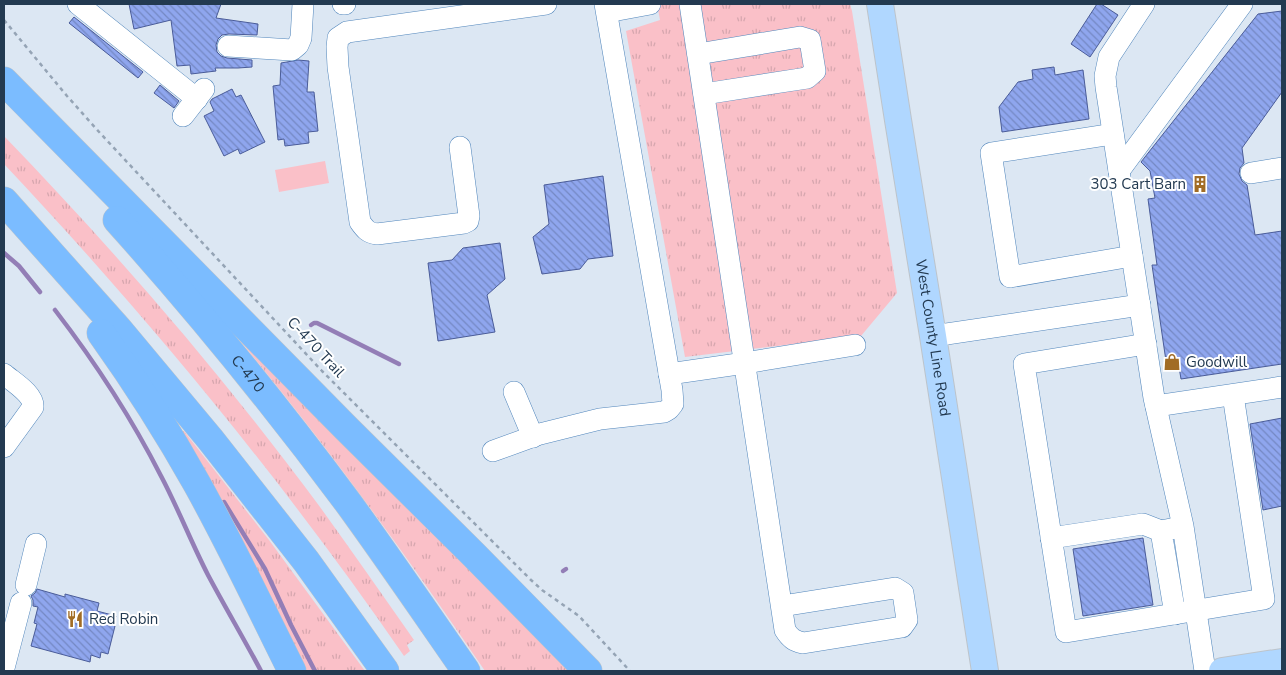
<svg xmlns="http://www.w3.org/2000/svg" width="1286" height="675" font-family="'Nunito Sans',sans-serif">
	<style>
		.grass { fill: url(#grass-tufts) }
		.park { fill: #fac0c8 }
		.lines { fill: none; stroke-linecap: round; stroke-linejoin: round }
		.stream { stroke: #937eb6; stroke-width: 4.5 }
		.building { fill: url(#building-back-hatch); stroke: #4a5c99 }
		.minor-casing { stroke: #5186bc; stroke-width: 22 }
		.major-casing { stroke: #bdc4cb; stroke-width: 28 }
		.highway-casing { stroke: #bdc4cb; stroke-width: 29 }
		.path { stroke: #95a4b5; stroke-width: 2.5; stroke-dasharray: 4 4; stroke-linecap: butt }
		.minor { stroke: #fff; stroke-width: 21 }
		.major { stroke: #b0d7ff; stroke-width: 26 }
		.highway { stroke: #7bbcff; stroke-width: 28 }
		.labels { text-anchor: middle; stroke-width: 4; stroke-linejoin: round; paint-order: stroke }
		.poi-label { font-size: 15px; fill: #233a51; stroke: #fff; text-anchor: start }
		.street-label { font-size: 15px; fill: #233a51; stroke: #fff }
	</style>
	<defs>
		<pattern id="grass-tufts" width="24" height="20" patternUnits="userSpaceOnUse" patternTransform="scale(1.25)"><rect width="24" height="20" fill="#fac0c8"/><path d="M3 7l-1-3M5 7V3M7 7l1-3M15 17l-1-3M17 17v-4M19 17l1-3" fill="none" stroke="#d6a6ae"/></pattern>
		<pattern id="building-back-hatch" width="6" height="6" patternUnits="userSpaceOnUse" patternTransform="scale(1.25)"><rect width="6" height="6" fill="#8fa6ee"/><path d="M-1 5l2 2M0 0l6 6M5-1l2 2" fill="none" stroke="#7488c3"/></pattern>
	</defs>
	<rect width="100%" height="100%" fill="#dce7f3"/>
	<!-- grass -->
	<g class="grass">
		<path d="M657,4H850L852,11L897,293L861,336L685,357L626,31L660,20Z"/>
		<path d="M4,136C117,253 224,377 320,507C352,551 383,596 414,640L407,645L410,651L404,656C284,482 149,318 4,164Z"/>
		<path d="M236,336L573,671H485C407,556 325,443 236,336Z"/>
		<path d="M184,431L269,540L365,671H303L179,433Z"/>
	</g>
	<!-- park -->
	<path class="park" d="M325,161L329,183L279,192L275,170Z"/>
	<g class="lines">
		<!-- stream -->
		<g class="stream">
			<path d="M4,253L19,266L40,292"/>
			<path d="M55,310C95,362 131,417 161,476C178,508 191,542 208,575C225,607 244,639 261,671"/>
			<path d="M311,325L314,323H317L399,364"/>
			<path d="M224,502L265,569L291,625L315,671"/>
			<path d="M563,571L566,569"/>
		</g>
	</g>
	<!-- building -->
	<g class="building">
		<path d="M129,4H221L216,18L258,24L257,35L229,34L222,35L218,39L216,45L217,52L221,56L227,58L252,60V67L238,68H215L216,71L191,74L190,65L177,66L171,20L134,29Z"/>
		<path d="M1097,4H1101L1118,15L1090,57L1071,44Z"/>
		<path d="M1282,11V92L1242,148L1244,163L1240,168L1239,174L1242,181L1247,185L1255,235L1282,231V364L1181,379L1179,367L1167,368L1152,265H1157L1148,199L1155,198L1150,171L1141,162L1258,14Z"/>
		<path d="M74,17L143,72L138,78L69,23Z"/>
		<path d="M298,60L309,61L307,92H314L318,131L308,132L309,143L285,146L284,139L278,140L273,86L280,85L281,63Z"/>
		<path d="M1054,67L1055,75L1083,70L1089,119L1002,132L999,107L1018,82L1033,79L1032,70Z"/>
		<path d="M160,85L179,101L174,108L154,93Z"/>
		<path d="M232,89L236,97L241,95L265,142L240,154L238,149L224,156L204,116L214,111L210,102L212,99Z"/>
		<path d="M603,176L613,256L588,259L580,269L542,274L533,237L549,224L544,185Z"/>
		<path d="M500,243L505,279L487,295L495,332L438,341L428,263L452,260L463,248Z"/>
		<path d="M1282,418V506L1263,510L1250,424Z"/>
		<path d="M1143,538L1153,605L1083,616L1073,549Z"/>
		<path d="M37,589L65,597V594L99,603L97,611L116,616L113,625L115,626L108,654L101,652L100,658L91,655L90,662L31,646L37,624L34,623L38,607L33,606V600L31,596L35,593Z"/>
	</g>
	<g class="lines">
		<!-- minor casing -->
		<g class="minor-casing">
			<g id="minor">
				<path d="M78,4L197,99"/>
				<path d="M343,4H345"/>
				<path d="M690,4L785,630C790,638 794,641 803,643L902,627L907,620L903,593L895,588L782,606"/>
				<path d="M1144,4L1109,57L1105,76L1106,87L1154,398L1183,526L1205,671"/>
				<path d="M607,12L650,4"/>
				<path d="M228,46L292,50L298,45L301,38L303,4"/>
				<path d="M698,54L800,37L810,40L815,71L807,78L704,94"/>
				<path d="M183,116L204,89"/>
				<path d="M1113,134L991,153L1010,277L1132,256"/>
				<path d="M460,147L469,216L468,221L464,223L377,234C368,233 365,229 360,222L338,67L337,47L338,38L347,32L546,4"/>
				<path d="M1119,171L1242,4"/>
				<path d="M1251,173L1282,168"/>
				<path d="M933,336L1140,305"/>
				<path d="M1146,344L1024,364L1066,632L1264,599L1233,395"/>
				<path d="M4,374C13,382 34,394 33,407L4,447"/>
				<path d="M669,374L745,363L855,345"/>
				<path d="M514,392L533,437"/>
				<path d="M1156,406L1282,387"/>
				<path d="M493,451L540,434L600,419L664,412L669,409L673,404L672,390L605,4"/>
				<path d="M1051,538L1143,524L1161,531"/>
				<path d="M26,585L36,544"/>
				<path d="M1175,614L1161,531L1176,528"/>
				<path d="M4,668L21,603"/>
			</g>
		</g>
		<!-- major casing -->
		<g class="major-casing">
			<g id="major">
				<path id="s1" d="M880,4L898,120L933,336L985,671"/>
				<path d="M1222,671L1282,662"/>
			</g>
		</g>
		<!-- highway casing -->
		<g class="highway-casing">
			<g id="highway">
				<path d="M4,81L346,428L474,555L588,671"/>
				<path d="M4,201L119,330L210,439L306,561L385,671"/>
				<path id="s2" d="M117,220C199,311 276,406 349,504C389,559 427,615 466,671"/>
				<path d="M101,333C136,382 168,432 197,484C231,545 261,609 292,671"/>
			</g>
		</g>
		<!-- path -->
		<path class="path" d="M4,20L67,96L100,133L322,371L531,580L542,590L579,616L630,671"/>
		<!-- minor -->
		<use href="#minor" class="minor"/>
		<!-- major -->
		<use href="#major" class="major"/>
		<!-- highway -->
		<use href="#highway" class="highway"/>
	</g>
	<!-- icons -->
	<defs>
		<g id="building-bare" transform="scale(1.35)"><path d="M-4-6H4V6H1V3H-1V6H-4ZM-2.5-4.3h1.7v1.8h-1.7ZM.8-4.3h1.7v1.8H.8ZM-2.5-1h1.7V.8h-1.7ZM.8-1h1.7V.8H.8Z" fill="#a16c25" stroke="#fff" stroke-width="2.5" paint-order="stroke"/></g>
		<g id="shop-bare" transform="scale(1.35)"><path d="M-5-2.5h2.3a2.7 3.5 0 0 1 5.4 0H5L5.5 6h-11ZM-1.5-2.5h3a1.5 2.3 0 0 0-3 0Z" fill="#a16c25" stroke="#fff" stroke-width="2.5" paint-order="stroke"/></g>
		<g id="restaurant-bare" transform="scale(1.35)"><path d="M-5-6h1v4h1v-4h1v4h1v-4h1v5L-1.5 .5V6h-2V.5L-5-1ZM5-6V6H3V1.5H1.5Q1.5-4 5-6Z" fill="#a16c25" stroke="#fff" stroke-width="2.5" paint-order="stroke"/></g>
	</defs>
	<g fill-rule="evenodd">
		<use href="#building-bare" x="1200" y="184"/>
		<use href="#shop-bare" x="1172" y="362"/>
		<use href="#restaurant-bare" x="75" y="619"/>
	</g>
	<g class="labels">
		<!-- poi labels -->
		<g class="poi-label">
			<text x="1186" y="189" text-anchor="end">303 Cart Barn</text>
			<text x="1186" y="367">Goodwill</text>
			<text x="89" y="624">Red Robin</text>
		</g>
		<!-- street labels -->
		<g class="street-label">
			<text dy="5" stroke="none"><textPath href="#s1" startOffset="338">West County Line Road</textPath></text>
			<text transform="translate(316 347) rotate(47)" y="5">C-470 Trail</text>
			<text dy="5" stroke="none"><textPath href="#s2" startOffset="202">C-470</textPath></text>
		</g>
	</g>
	<!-- border -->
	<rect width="1286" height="675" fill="none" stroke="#233a51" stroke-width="10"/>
</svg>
